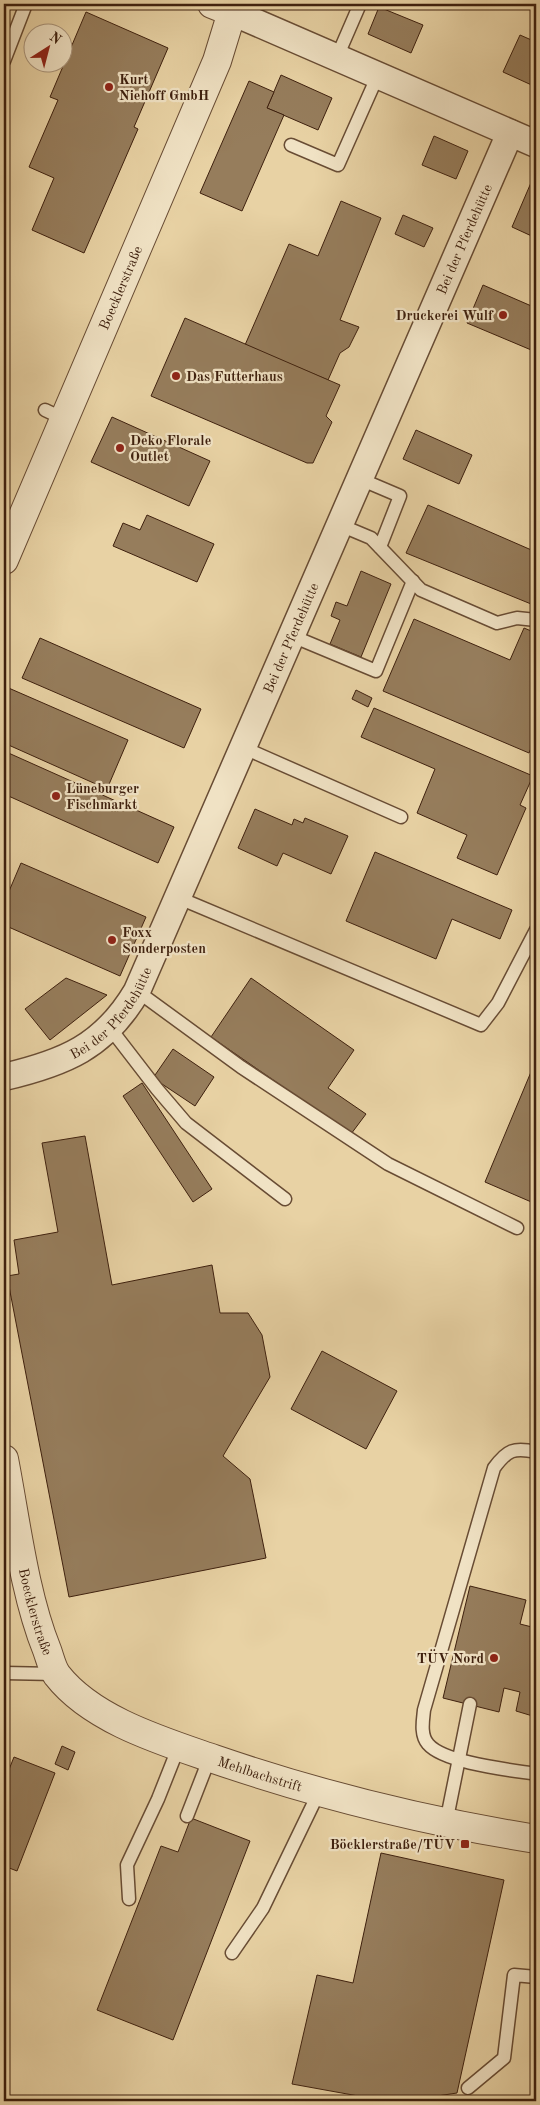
<svg xmlns="http://www.w3.org/2000/svg" width="540" height="2105" font-family="'Old Standard TT',serif">
	<style>
		.building { fill: #967d5c; stroke: #3e200e }
		.lines { fill: none; stroke-linecap: round; stroke-linejoin: round }
		.service-casing { stroke: #684c34; stroke-width: 15 }
		.minor-casing { stroke: #684c34; stroke-width: 29 }
		.tertiary-casing { stroke: #684c34; stroke-width: 30 }
		.service { stroke: #f0e2c4; stroke-width: 12 }
		.minor { stroke: #f0e2c4; stroke-width: 26 }
		.tertiary { stroke: #f0e2c4; stroke-width: 28 }
		.poi-dot { fill: #8f2418; stroke: #f0e2c4; stroke-width: 2 }
		.labels { text-anchor: middle; stroke-width: 4.5; stroke-linejoin: round; paint-order: stroke }
		.poi-label { font-size: 14px; font-weight: bold; fill: #3e200e; stroke: #f0e2c4; text-anchor: start }
		.street-label { font-size: 14px; fill: #3e200e; stroke: #f0e2c4 }
	</style>
	<rect width="100%" height="100%" fill="#e8d2a4"/>
	<filter id="stains"><feTurbulence type="fractalNoise" baseFrequency=".004" numOctaves="4"/><feColorMatrix values="0 0 0 0 .2 0 0 0 0 .09 0 0 0 0 .02 0 0 0 .5 -.17"/></filter>
	<radialGradient id="worn" r=".72"><stop offset=".6" stop-color="#630" stop-opacity="0"/><stop offset="1" stop-color="#630" stop-opacity=".3"/></radialGradient>
	<!-- building -->
	<g class="building">
		<path d="M379,7L423,25L411,53L368,34Z"/>
		<path d="M86,12L168,48L134,127L138,129L84,253L32,230L54,178L29,167L58,100L50,97Z"/>
		<path d="M520,35L536,42V87L503,72Z"/>
		<path d="M281,75L332,98L318,130L267,108Z"/>
		<path d="M249,81L274,92L267,108L284,115L242,211L200,193Z"/>
		<path d="M434,136L468,151L456,179L422,165Z"/>
		<path d="M533,178L536,179V238L512,227Z"/>
		<path d="M341,201L381,218L340,320L359,327L349,347L340,353L328,380L245,345L289,244L318,256Z"/>
		<path d="M403,215L433,228L424,247L395,234Z"/>
		<path d="M483,285L536,308V352L467,323Z"/>
		<path d="M185,318L340,385L326,416L332,422L313,463H307L151,396Z"/>
		<path d="M112,417L210,461L189,506L91,462Z"/>
		<path d="M416,430L472,455L459,484L403,459Z"/>
		<path d="M428,505L536,552V606L406,553Z"/>
		<path d="M147,515L214,544L197,582L113,546L123,523L140,530Z"/>
		<path d="M361,571L391,584L361,657L330,644L340,620L331,616L336,602L347,606Z"/>
		<path d="M414,619L510,660L524,628L536,633V736L529,753L383,691Z"/>
		<path d="M40,638L201,709L184,748L22,678Z"/>
		<path d="M4,686L128,740L107,789L4,743Z"/>
		<path d="M356,690L372,698L368,707L352,699Z"/>
		<path d="M374,708L533,776L520,805L526,808L497,875L457,858L467,835L417,813L435,769L361,737Z"/>
		<path d="M4,751L174,827L158,863L4,794Z"/>
		<path d="M255,809L292,825L294,819L303,823L305,818L348,836L331,874L283,853L277,866L238,848Z"/>
		<path d="M375,852L512,910L500,939L452,919L436,959L346,921Z"/>
		<path d="M21,863L146,917L120,976L4,925V903Z"/>
		<path d="M66,978L107,995L50,1040L25,1009Z"/>
		<path d="M251,978L354,1050L328,1088L366,1114L351,1134L211,1037Z"/>
		<path d="M173,1049L214,1077L195,1106L153,1078Z"/>
		<path d="M536,1060V1204L485,1182Z"/>
		<path d="M142,1083L212,1189L193,1202L123,1096Z"/>
		<path d="M85,1136L112,1285L212,1265L220,1313H248L262,1335L270,1377L223,1456L250,1479L266,1558L69,1597L7,1276L19,1274L14,1240L58,1232L42,1143Z"/>
		<path d="M322,1351L397,1391L366,1449L291,1409Z"/>
		<path d="M470,1586L526,1600L520,1624L536,1628V1717L516,1711L520,1692L504,1688L499,1712L443,1698Z"/>
		<path d="M62,1746L75,1752L68,1770L55,1764Z"/>
		<path d="M14,1757L55,1773L17,1871L4,1866V1782Z"/>
		<path d="M191,1818L250,1841L173,2040L97,2010L161,1846L178,1852Z"/>
		<path d="M381,1853L504,1880L457,2093L404,2101H386L292,2084L317,1975L353,1983Z"/>
	</g>
	<g class="lines">
		<!-- service casing -->
		<g class="service-casing">
			<g id="service">
				<path d="M337,57L360,4"/>
				<path d="M4,61L26,4"/>
				<path d="M291,145L338,165L378,75"/>
				<path d="M45,410L64,419"/>
				<path d="M360,479L400,496L380,547"/>
				<path d="M340,525L371,538L421,590L497,623L517,618L536,620"/>
				<path d="M292,636L376,671L413,581"/>
				<path d="M244,748L401,817"/>
				<path d="M179,898L481,1025L498,1003L536,930"/>
				<path d="M137,991L241,1067L388,1164L517,1228"/>
				<path d="M110,1028L157,1089L186,1123L285,1199"/>
				<path d="M536,1452C514,1447 507,1450 494,1468L424,1710C423,1720 420,1735 428,1744C444,1763 511,1770 536,1774"/>
				<path d="M4,1673L56,1674"/>
				<path d="M187,1816L210,1757"/>
				<path d="M446,1823L470,1704"/>
				<path d="M129,1899L127,1865L158,1799L179,1746"/>
				<path d="M232,1953L263,1908L319,1792"/>
				<path d="M468,2088L504,2058L514,1975L536,1977"/>
			</g>
		</g>
		<!-- minor casing -->
		<g class="minor-casing">
			<g id="minor">
				<path d="M235,4L232,12L536,144"/>
				<path id="s1" d="M4,1077C64,1063 104,1047 137,991L510,133"/>
			</g>
		</g>
		<!-- tertiary casing -->
		<g class="tertiary-casing">
			<g id="tertiary">
				<path id="s2" d="M4,560L217,61L232,12L212,4"/>
				<path id="s3" d="M4,1459C16,1521 24,1593 47,1650C50,1658 52,1668 57,1675C92,1720 162,1741 214,1759C322,1796 424,1821 536,1839"/>
			</g>
		</g>
		<!-- service -->
		<use href="#service" class="service"/>
		<!-- minor -->
		<use href="#minor" class="minor"/>
		<!-- tertiary -->
		<use href="#tertiary" class="tertiary"/>
	</g>
	<!-- markers -->
	<g class="poi-dot">
		<circle cx="109" cy="87" r="5"/>
		<circle cx="503" cy="315" r="5"/>
		<circle cx="176" cy="376" r="5"/>
		<circle cx="120" cy="448" r="5"/>
		<circle cx="56" cy="796" r="5"/>
		<circle cx="112" cy="940" r="5"/>
		<circle cx="494" cy="1658" r="5"/>
		<rect x="460" y="1839" width="10" height="10" rx="2.5"/>
	</g>
	<g class="labels">
		<!-- poi labels -->
		<g class="poi-label">
			<text x="119" y="84">Kurt<tspan x="119" dy="16">Niehoff GmbH</tspan></text>
			<text x="493" y="320" text-anchor="end">Druckerei Wulf</text>
			<text x="186" y="381">Das Futterhaus</text>
			<text x="130" y="445">Deko Florale<tspan x="130" dy="16">Outlet</tspan></text>
			<text x="66" y="793">Lüneburger<tspan x="66" dy="16">Fischmarkt</tspan></text>
			<text x="122" y="937">Foxx<tspan x="122" dy="16">Sonderposten</tspan></text>
			<text x="484" y="1663" text-anchor="end">TÜV Nord</text>
			<text x="455" y="1849" text-anchor="end">Böcklerstraße/TÜV</text>
		</g>
		<!-- street labels -->
		<g class="street-label">
			<text dy="5" stroke="none"><textPath href="#s1" startOffset="984">Bei der Pferdehütte</textPath></text>
			<text dy="5" stroke="none"><textPath href="#s2" startOffset="296">Boecklerstraße</textPath></text>
			<text dy="5" stroke="none"><textPath href="#s1" startOffset="549">Bei der Pferdehütte</textPath></text>
			<text dy="5" stroke="none"><textPath href="#s1" startOffset="130">Bei der Pferdehütte</textPath></text>
			<text dy="5" stroke="none"><textPath href="#s3" startOffset="156">Boecklerstraße</textPath></text>
			<text dy="5" stroke="none"><textPath href="#s3" startOffset="452">Mehlbachstrift</textPath></text>
		</g>
	</g>
	<!-- margin -->
	<rect width="540" height="2105" fill="none" stroke="#e8d2a4" stroke-width="20"/>
	<rect x="5" y="5" width="530" height="2095" fill="none" stroke="#3e200e" stroke-width="2.5"/>
	<rect x="10" y="10" width="520" height="2085" fill="none" stroke="#3e200e"/>
	<!-- north arrow -->
	<g transform="translate(48 48) rotate(36)"><circle r="24" fill="#f0e2c4" stroke="#a9947b"/>
	<path d="M0-4L9 19L0 12L-9 19Z" fill="#8f2418"/>
	<text y="-8" font-size="14" font-weight="bold" text-anchor="middle" fill="#3e200e">N</text>
	</g>
	<rect width="100%" height="100%" filter="url(#stains)"/>
	<rect width="100%" height="100%" fill="url(#worn)"/>
</svg>
